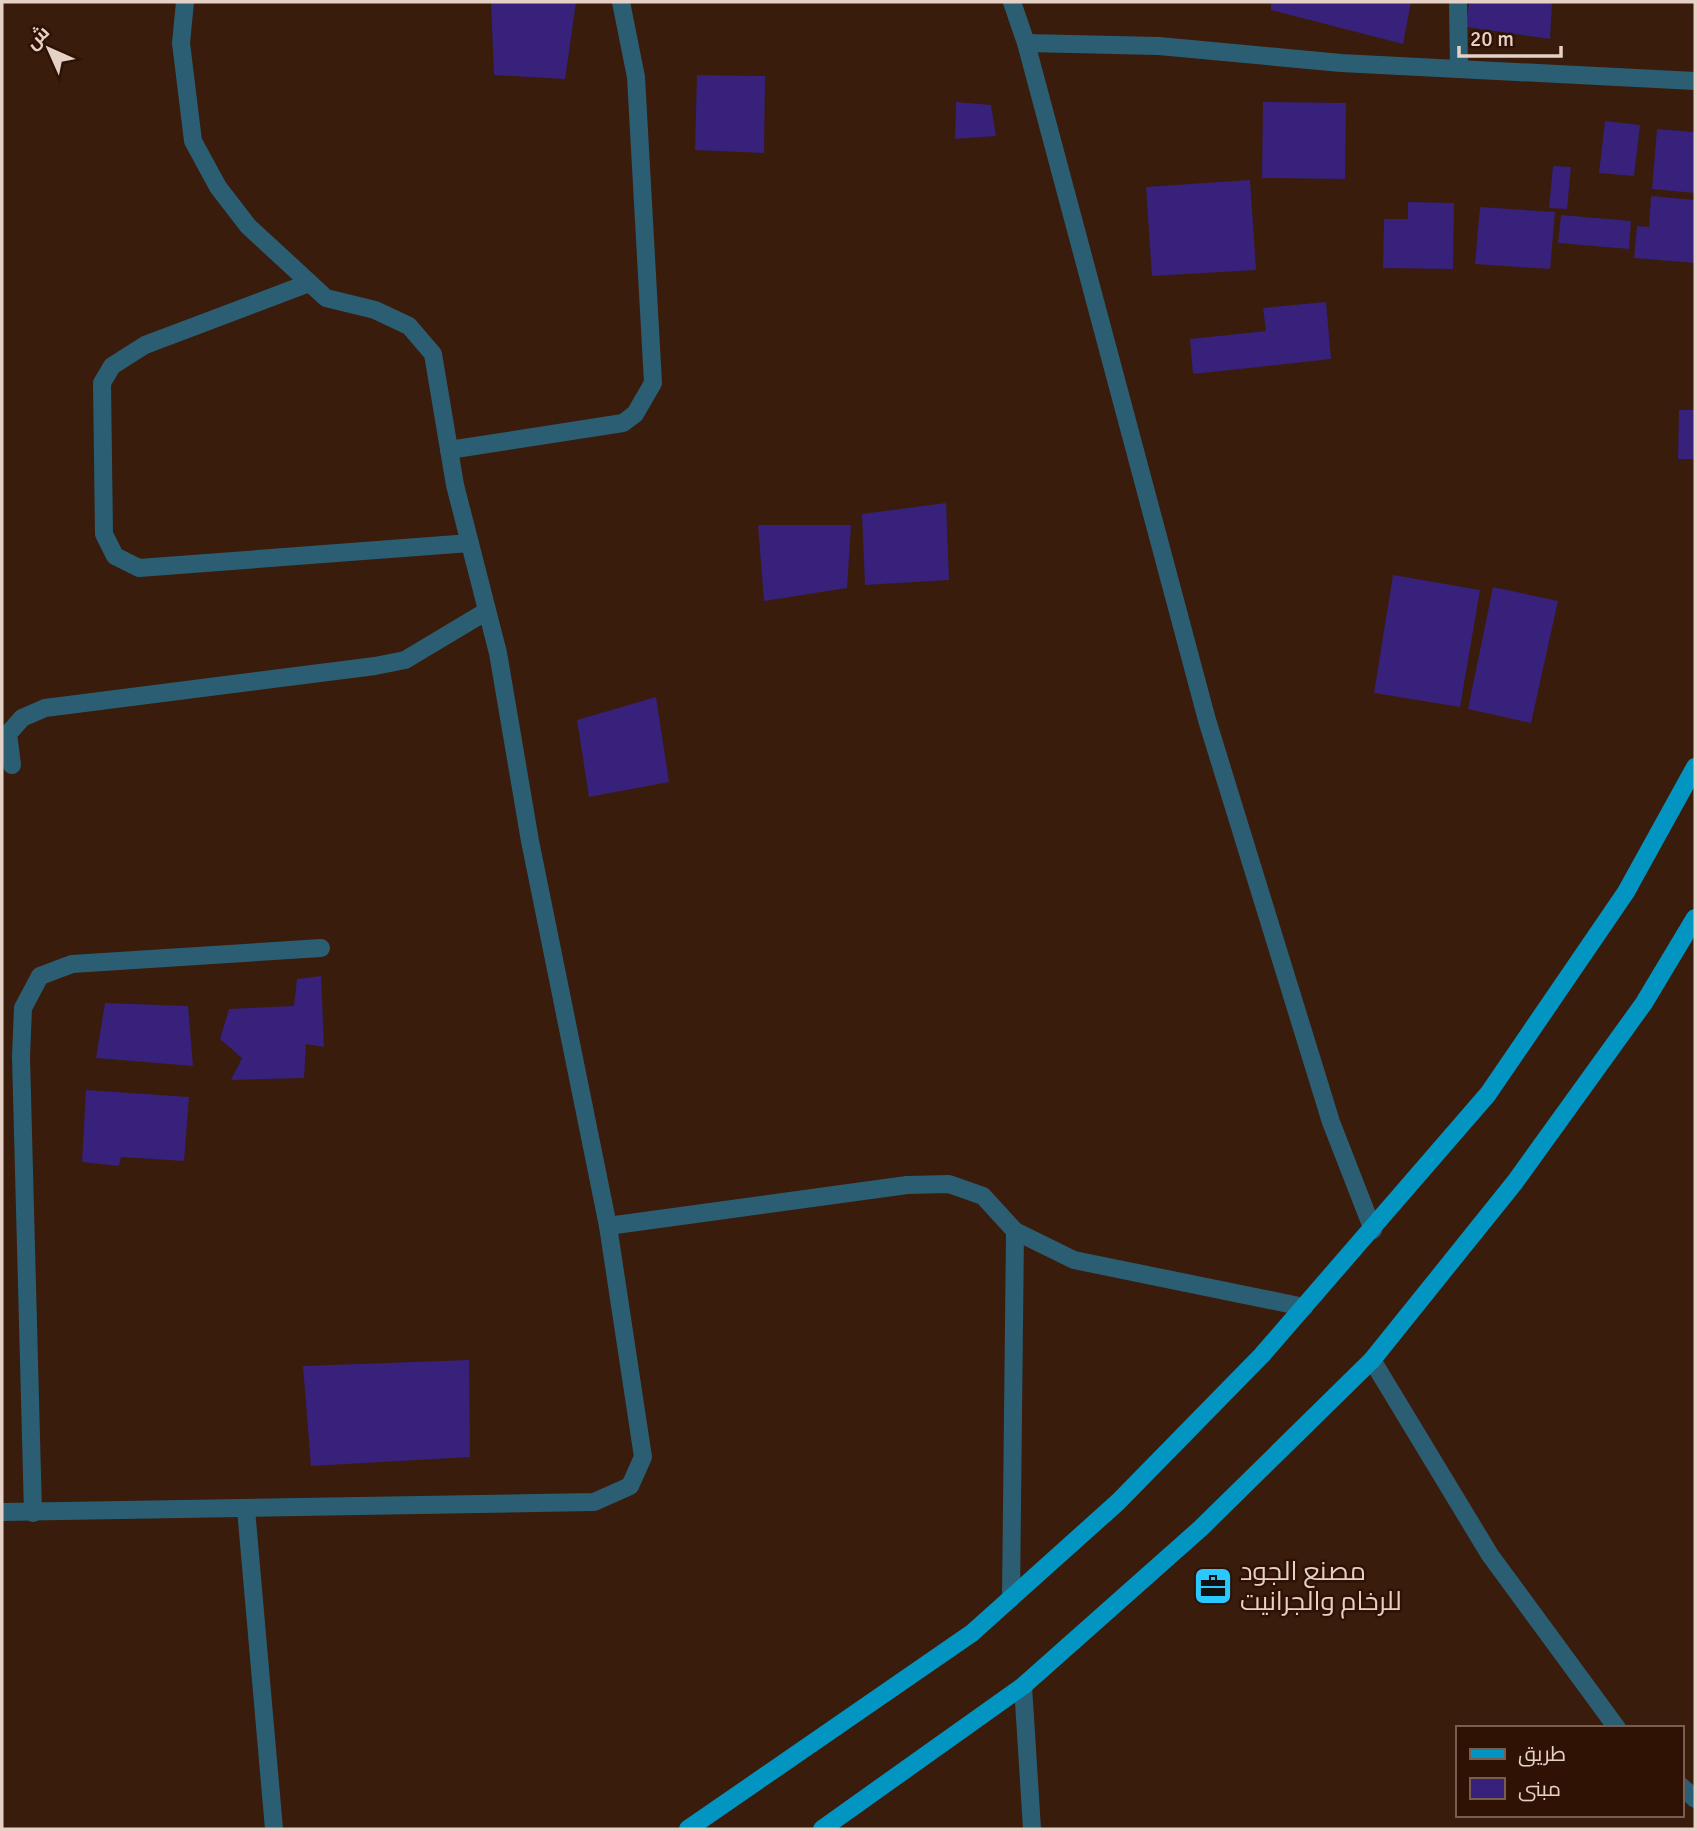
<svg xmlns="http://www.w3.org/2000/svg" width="1697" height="1831" font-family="Signika,Cairo,sans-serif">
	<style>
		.building { fill: #37217a }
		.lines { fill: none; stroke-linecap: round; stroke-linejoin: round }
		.minor { stroke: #2b5e73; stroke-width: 18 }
		.primary { stroke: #0395c1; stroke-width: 18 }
		.labels { text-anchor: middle; stroke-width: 5; stroke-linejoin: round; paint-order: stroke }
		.poi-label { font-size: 26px; fill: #e6d1c7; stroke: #2f1203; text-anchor: start }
	</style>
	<rect width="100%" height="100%" fill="#391c0b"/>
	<!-- building -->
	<g class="building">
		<path d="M491,2H576L565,79L494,75Z"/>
		<path d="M1271,2H1411L1403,44L1271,10Z"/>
		<path d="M1469,2H1552L1550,39L1466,27Z"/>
		<path d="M697,75L765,76L764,153L695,150Z"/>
		<path d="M956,102L991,105L996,136L955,139Z"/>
		<path d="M1263,102L1346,103L1345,179L1262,178Z"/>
		<path d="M1605,121L1640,125L1634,176L1599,173Z"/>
		<path d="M1657,129L1695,132V193L1652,189Z"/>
		<path d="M1553,166L1571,167L1567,209L1549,208Z"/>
		<path d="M1250,180L1256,270L1152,276L1146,187Z"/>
		<path d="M1651,196L1695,200V263L1634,258L1637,226L1649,227Z"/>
		<path d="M1408,202L1454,203L1453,269L1383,268L1384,219H1408Z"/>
		<path d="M1480,207L1555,212L1550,269L1475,264Z"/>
		<path d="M1561,215L1631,221L1629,249L1558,243Z"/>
		<path d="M1326,302L1331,359L1193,374L1190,339L1266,331L1263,308Z"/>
		<path d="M1679,410H1695V459H1678Z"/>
		<path d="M946,503L949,580L865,585L862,514Z"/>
		<path d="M758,525H851L847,588L764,601Z"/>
		<path d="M1393,575L1480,590L1460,707L1374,693Z"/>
		<path d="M1493,587L1558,601L1531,723L1468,709Z"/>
		<path d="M656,697L669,782L589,797L577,720Z"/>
		<path d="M321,976L324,1047L306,1044L304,1078L231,1080L242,1058L220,1039L229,1009L294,1006L297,979Z"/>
		<path d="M105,1003L188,1006L193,1066L96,1058Z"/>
		<path d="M86,1090L189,1097L184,1161L121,1157L119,1166L82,1162Z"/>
		<path d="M469,1360L470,1457L311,1466L303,1366Z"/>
	</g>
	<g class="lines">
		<!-- minor -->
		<g class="minor">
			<path d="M1012,2L1026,43L1207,720L1331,1122L1373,1230"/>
			<path d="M1458,2L1459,69"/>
			<path d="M1026,43L1159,46L1341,63L1695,81"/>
			<path d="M309,283L145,345L112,366L102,383L104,534L115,556L139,568L470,543"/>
			<path d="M449,450L623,423L635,414L653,383L636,77L621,2"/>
			<path d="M12,765L8,734L22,718L45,708L375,666L405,660L487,611"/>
			<path d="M608,1226L907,1185L949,1184L983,1196L1015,1231L1074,1260L1304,1307"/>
			<path d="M1372,1360L1490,1555L1617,1728"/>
			<path d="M246,1509L274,1829"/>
			<path d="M2,1512L594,1502L630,1486L643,1457L608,1226L530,841L498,653L455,485L433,354L409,326L375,310L326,298L248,226L218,187L193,141L181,43L185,2"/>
			<path d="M33,1513L21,1057L23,1008L40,976L72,964L321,948"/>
			<path d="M1011,1598L1015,1231"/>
			<path d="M1023,1686L1032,1829"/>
			<path d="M1681,1786L1695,1799"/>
		</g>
		<!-- primary -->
		<g class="primary">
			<path d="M688,1829L972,1633L1118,1502L1262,1355L1488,1094L1626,892L1695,767"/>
			<path d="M822,1829L1023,1686L1201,1528L1372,1360L1515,1182L1644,1003L1695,918"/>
		</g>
	</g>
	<!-- icons -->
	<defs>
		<g id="office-square" transform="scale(2.0125)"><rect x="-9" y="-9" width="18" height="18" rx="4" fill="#29c8ff" stroke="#2f1203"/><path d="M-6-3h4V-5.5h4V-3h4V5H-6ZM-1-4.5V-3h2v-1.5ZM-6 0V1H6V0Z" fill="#111"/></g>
	</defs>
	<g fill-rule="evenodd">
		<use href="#office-square" x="1213" y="1586"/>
	</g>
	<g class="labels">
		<!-- poi labels -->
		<g class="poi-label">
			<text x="1240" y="1580">مصنع الجود<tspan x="1240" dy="30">للرخام والجرانيت</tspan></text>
		</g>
	</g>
	<!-- border -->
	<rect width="1697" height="1831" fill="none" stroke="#e6d1c7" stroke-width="7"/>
	<!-- legend -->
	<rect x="1456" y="1726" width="228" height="91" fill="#2f1203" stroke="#785e51" stroke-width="2"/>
	<rect x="1470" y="1749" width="35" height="10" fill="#0395c1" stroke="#785e51" stroke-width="2"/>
	<text x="1518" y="1761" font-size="21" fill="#e6d1c7">طريق</text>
	<rect x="1470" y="1778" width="35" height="21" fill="#37217a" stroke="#785e51" stroke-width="2"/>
	<text x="1518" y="1796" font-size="21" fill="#e6d1c7">مبنى</text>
	<!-- north arrow -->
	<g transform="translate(49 49) rotate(315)" stroke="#2f1203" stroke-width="5" paint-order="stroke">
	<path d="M0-5L12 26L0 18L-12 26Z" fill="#e6d1c7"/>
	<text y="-10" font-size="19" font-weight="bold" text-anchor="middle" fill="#e6d1c7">ش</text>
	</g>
	<!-- scale -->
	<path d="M1459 46v10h102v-10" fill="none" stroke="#e6d1c7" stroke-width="3.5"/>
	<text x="1470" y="46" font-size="21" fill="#e6d1c7" stroke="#2f1203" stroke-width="5" paint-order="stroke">20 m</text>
</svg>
